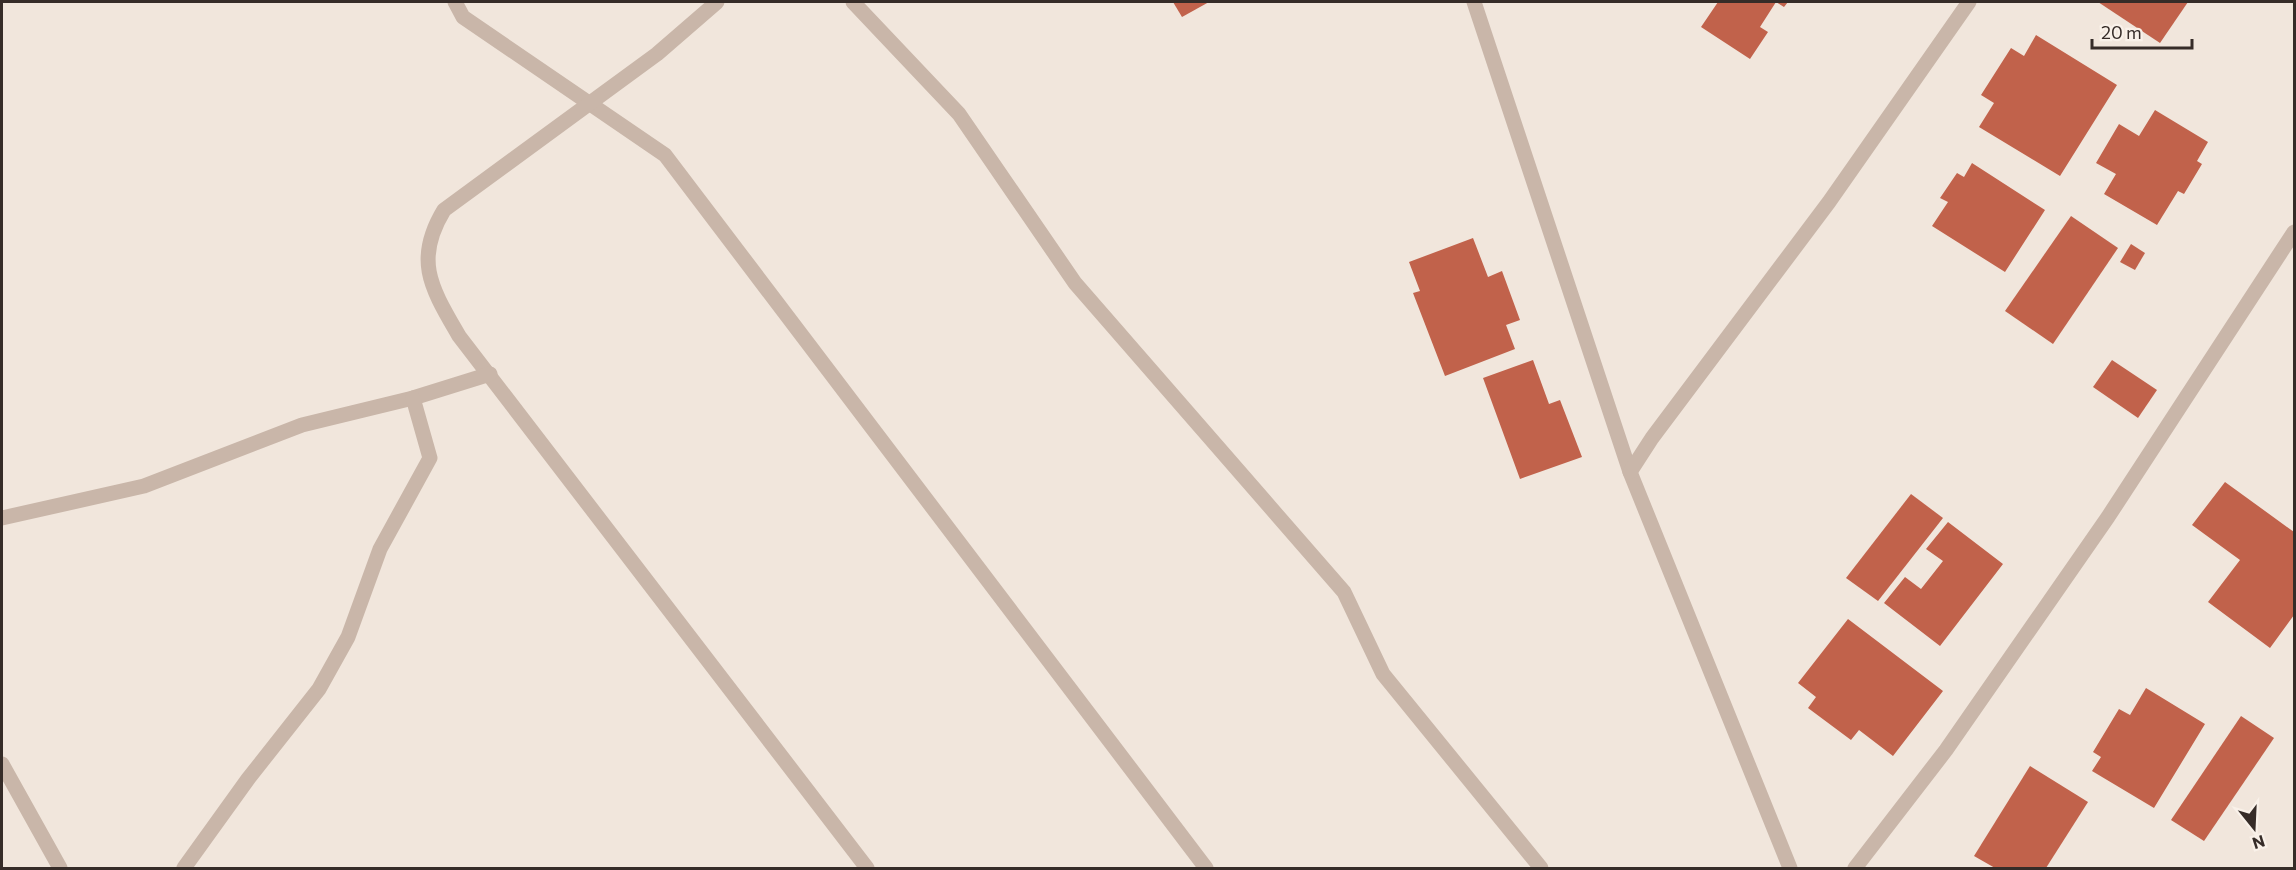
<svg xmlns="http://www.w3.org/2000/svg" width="2296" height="870" font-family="Commissioner,sans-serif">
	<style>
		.building { fill: #c1624b }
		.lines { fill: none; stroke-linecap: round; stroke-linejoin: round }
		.street { stroke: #c9b6a9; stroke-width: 15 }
	</style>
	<rect width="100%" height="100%" fill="#f1e6dc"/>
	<!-- building -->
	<g class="building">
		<path d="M1173,2H1209L1182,17Z"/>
		<path d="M1718,2H1788L1784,7L1776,2L1760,27L1768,32L1750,59L1701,27Z"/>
		<path d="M2098,2H2188L2160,43Z"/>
		<path d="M2036,35L2117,85L2060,176L1979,127L1994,103L1981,95L2011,48L2024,56Z"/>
		<path d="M2155,110L2208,142L2197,161L2202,164L2184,194L2178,191L2157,225L2104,194L2116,174L2096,163L2119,124L2139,136Z"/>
		<path d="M1972,163L2045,210L2005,272L1932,226L1948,202L1940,198L1957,173L1964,177Z"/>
		<path d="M2071,216L2118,248L2053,344L2005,311Z"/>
		<path d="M1473,238L1488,277L1502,271L1520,320L1506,325L1515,349L1445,376L1413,293L1420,291L1409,262Z"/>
		<path d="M2131,244L2145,253L2135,270L2120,262Z"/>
		<path d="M1533,360L1549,404L1560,400L1582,457L1520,479L1483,378Z"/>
		<path d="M2112,360L2157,390L2138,418L2093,387Z"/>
		<path d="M2225,482L2294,532V615L2270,648L2208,602L2240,560L2192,525Z"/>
		<path d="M1911,494L1943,518L1878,601L1846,578Z"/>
		<path d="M1948,522L2003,564L1940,646L1884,603L1905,577L1921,589L1943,561L1926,549Z"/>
		<path d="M1848,619L1943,691L1893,756L1859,730L1851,740L1808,708L1816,697L1798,683Z"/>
		<path d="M2146,688L2205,724L2154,808L2092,771L2101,757L2093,752L2119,709L2130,715Z"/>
		<path d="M2241,716L2274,738L2204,841L2171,820Z"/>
		<path d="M2030,766L2088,802L2046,868H1995L1974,856Z"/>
	</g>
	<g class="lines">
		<!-- street -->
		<g class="street">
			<path d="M455,2L463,17L665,155L1206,868"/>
			<path d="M717,2L657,54L444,210C413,261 432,289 459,336L867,868"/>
			<path d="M853,2L959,114L1075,283L1344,592L1383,674L1541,868"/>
			<path d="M1474,2L1630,472L1790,868"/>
			<path d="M1630,472L1652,438L1829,202L1969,2"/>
			<path d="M2,518L144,486L302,425L413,398L490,374"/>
			<path d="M2,764L60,868"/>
			<path d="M184,868L248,779L319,689L348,637L380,549L430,458L413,398"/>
			<path d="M1855,868L1946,750L2108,517L2294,232"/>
		</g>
	</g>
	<!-- border -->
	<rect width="2296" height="870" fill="none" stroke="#362c28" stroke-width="6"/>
	<!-- north arrow -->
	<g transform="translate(2254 828) rotate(162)" stroke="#f9f1e9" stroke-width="4.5" paint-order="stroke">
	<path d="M0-4.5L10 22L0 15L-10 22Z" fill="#362c28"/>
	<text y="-9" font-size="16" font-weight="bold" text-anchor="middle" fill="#362c28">N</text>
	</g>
	<!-- scale -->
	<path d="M2092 39v9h100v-9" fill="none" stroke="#362c28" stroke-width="3"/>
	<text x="2101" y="39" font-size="18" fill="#362c28" stroke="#f9f1e9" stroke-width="4.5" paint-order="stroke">20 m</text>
</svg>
